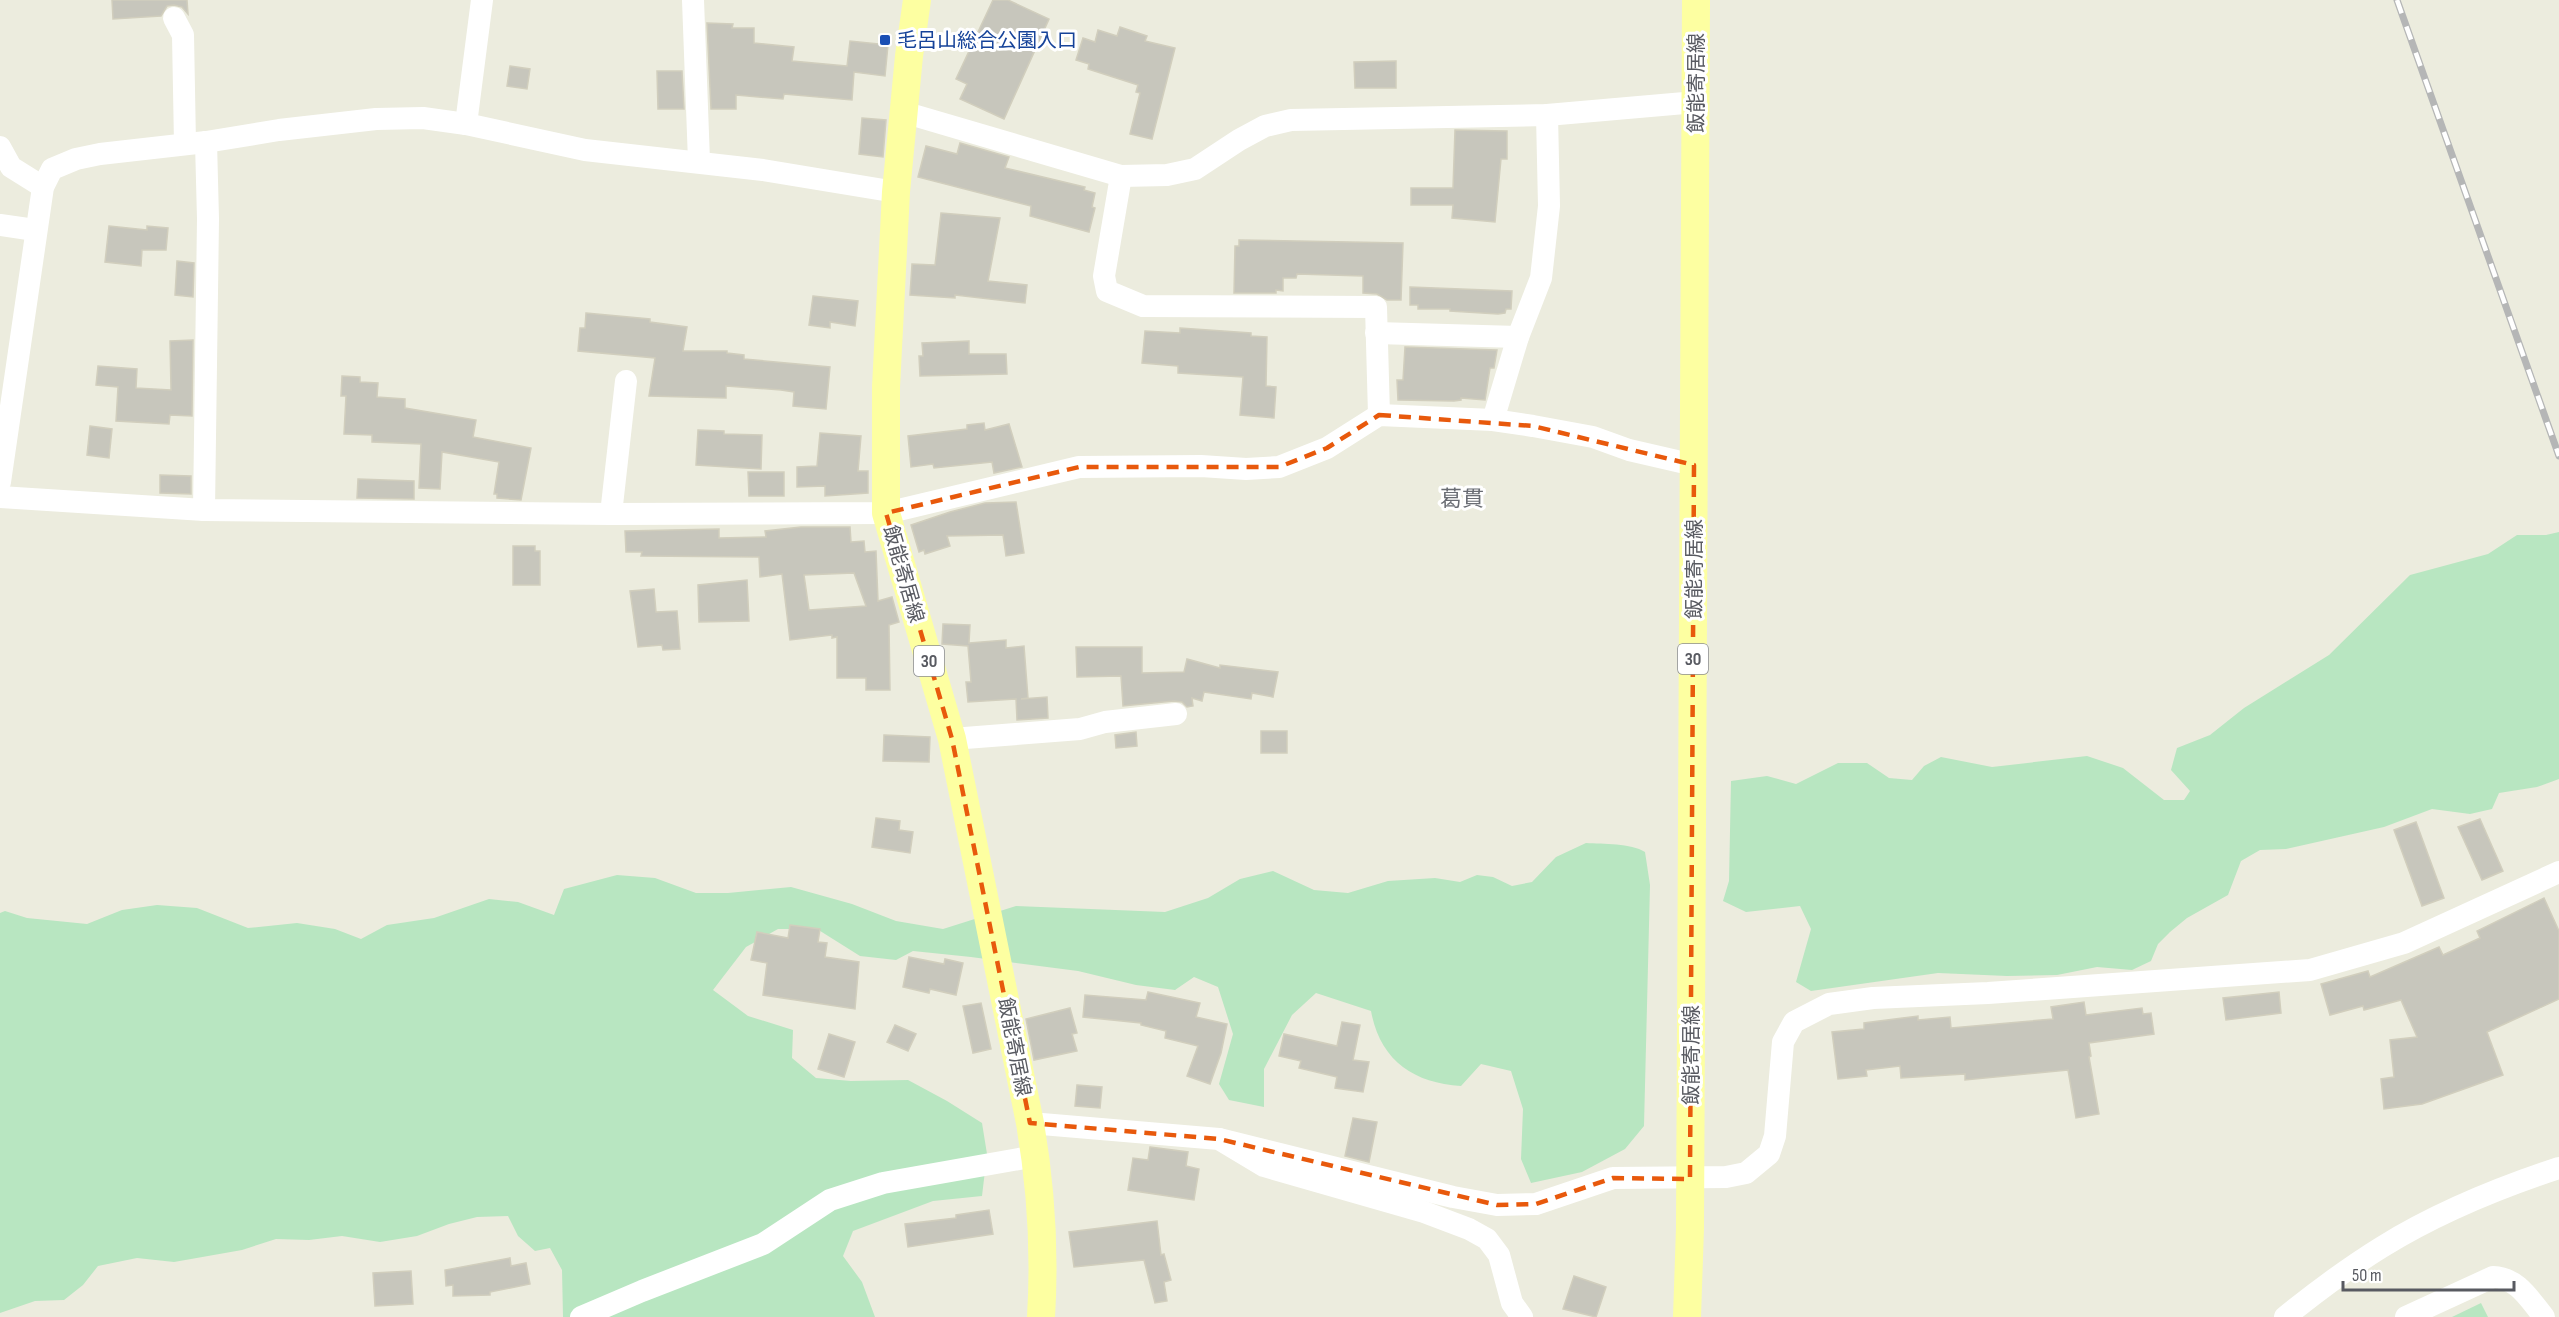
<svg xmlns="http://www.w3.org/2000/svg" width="2559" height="1317" font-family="'Sofia Sans Condensed','Noto Sans JP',sans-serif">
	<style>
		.green { fill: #b8e6c1 }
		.building { fill: #c7c6bc; stroke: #d1cebd; stroke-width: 1.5; fill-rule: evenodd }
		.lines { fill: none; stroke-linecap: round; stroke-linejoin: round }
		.minor { stroke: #fff; stroke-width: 22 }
		.major { stroke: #fdffa1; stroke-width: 28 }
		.rail-casing { stroke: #b5b6b6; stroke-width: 7 }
		.rail { stroke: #fff; stroke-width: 4.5; stroke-dasharray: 14; stroke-linecap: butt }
		.marked { fill: none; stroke: #e8590c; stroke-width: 4.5; stroke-dasharray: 12 8; stroke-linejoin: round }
		.transit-dot { fill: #1a4fb4; stroke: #fff; stroke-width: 2 }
		.labels { text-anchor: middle; stroke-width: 6; stroke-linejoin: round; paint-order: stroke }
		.shield { fill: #fff; stroke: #8a8c90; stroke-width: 1.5 }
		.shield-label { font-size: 18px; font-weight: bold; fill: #585a61 }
		.transit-label { font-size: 20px; fill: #164399; stroke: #fff; text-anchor: start }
		.street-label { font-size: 20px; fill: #585a61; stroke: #fff }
		.quarter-label { font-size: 22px; fill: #696c73; stroke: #fff }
	</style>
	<rect width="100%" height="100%" fill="#ececde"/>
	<!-- green -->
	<g class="green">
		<path d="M2559,532V779L2537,787L2499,793L2492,809L2470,814L2432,809L2384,827L2286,849L2260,850L2241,861L2228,895L2187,918L2170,932L2158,944L2151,961L2132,970L2097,967L2057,975L2007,976L1938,973L1811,991L1796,982L1811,929L1800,906L1746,912L1723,901L1729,881L1731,781L1767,776L1796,784L1838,763H1867L1889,778L1912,780L1924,766L1941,757L1992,767L2087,756L2123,768L2164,800H2184L2190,791L2171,770L2177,748L2210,735L2244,708L2329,655L2410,575L2488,554L2517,535H2546Z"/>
		<path d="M1586,843C1603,844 1631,843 1645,852L1650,885L1644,1126L1625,1149L1582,1172L1531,1183L1521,1159L1523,1109L1511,1071L1481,1064L1461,1086C1413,1083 1380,1060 1371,1011L1316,993L1292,1015L1264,1069V1107L1229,1100L1219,1084L1233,1034L1218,987L1194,977L1175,990L1136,985L1078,971L971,957L913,951L896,960L860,956L817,929H778L746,947L713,990L748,1016L793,1030L792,1058L816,1078L851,1081L908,1080L947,1101L982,1123L987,1154L982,1196L933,1201L853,1231L843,1256L862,1282L875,1317H563L562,1270L550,1248L535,1251L518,1236L508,1216L477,1217L449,1224L417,1236L380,1242L342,1236L309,1240L276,1239L242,1250L174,1262L137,1258L98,1266L83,1285L64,1300L35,1301L0,1313V913L5,911L27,918L87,924L122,910L157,905L197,908L248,928L297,923L335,929L361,939L387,925L434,918L489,899L518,902L554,915L564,889L617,875L655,878L696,893H728L791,887L852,904L896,921L943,929L1016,906L1165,912L1208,898L1240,879L1273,871L1314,890L1348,893L1388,881L1435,878L1460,882L1477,875L1493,877L1512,886L1532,882L1556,857Z"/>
		<path d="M2481,1303L2488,1317H2452Z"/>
	</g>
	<!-- building -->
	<g class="building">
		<path d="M112,0H187L188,14L182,7L174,5L167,6L161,16L113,19Z"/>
		<path d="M993,0H1008L1049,19L1004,119L960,99L967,84L956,79Z"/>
		<path d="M707,23L733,24L732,28H754V43L794,47L792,61L847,66L850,41L888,45L885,76L854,72L852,100L784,94L783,99L736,95V109H711Z"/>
		<path d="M1120,27L1147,36L1145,41L1175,48L1152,139L1130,134L1140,93L1136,92L1138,85L1088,69L1089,64L1076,60L1083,38L1095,42L1098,30L1117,36Z"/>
		<path d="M1396,61V88H1355L1354,62Z"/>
		<path d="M510,66L530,69L527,89L507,86Z"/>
		<path d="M657,71H682L684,109H658Z"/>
		<path d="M862,118L886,120L883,157L859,154Z"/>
		<path d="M1455,130L1507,131V159H1501L1495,222L1452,218L1453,205H1411V188H1453Z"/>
		<path d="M960,143L1009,157L1005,168L1085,187L1084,190L1095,193L1092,207L1095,208L1089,232L1030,216L1031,206L918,177L926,146L957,154Z"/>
		<path d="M941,213L1000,218L988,281L1027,285L1025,303L955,295V298L910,295L912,264L935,265Z"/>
		<path d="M109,226L147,230V226L168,228L166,250H142L141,266L105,262Z"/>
		<path d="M1239,240L1403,243L1401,300H1387L1377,294L1363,293V276L1297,274L1296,278H1283V291L1276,290V293H1234L1235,246H1239Z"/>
		<path d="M177,261L194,263L193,297L175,295Z"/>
		<path d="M1410,287L1512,291L1511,309H1506L1505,313L1498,314L1450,311V309H1418V305H1410Z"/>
		<path d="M813,296L858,301L855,326L830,322V328L809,325Z"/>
		<path d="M586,313L650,319V322L687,327L683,351H727V353L744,355V359L830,367L826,409L793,406L794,392L781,390L726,386V398L649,396L655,358L578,351L580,328H585Z"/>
		<path d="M1180,328L1251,333V336L1267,337L1266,386L1276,387L1274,418L1240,415L1243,377L1178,373V366L1142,363L1145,331L1180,333Z"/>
		<path d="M193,340L192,416L170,415L169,424L116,421L118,387L96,385L98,366L137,369L136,388L171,390L170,341Z"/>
		<path d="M969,341V354H1006L1007,374L920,376L919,356H923L922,343Z"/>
		<path d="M1405,347L1497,350L1494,368H1490L1485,400L1461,398V400L1454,401L1398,400L1397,380H1403Z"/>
		<path d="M342,376L360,377V382L378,383L377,397L405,399V408L476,420L473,437L531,448L521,500L497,498V494H494L499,462L442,452L440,489L419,488L421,444L372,442V435L344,434L346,396H341Z"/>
		<path d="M984,423L985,430L1009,424L1022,467L994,473L992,462L934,468L933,464L911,467L908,436L967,429V425Z"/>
		<path d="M90,426L112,429L109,458L87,455Z"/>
		<path d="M698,430L724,431V434L762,435L761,469L696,465Z"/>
		<path d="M820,433L861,436L858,471H868V493L825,496V486L797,487V467L817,466Z"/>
		<path d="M748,472H784V496H749Z"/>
		<path d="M160,475L191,476V494L160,493Z"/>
		<path d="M358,479L414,481V499L357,498Z"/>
		<path d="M1016,502L1024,553L1006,556L1003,535L947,536L950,546L925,554L924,550L919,552L911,525L950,512L985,503Z"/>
		<path d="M801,527H850L851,542L864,541L865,552L876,551L878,601L892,597L899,622L889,625L890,690H866V678H837V637L832,638V635L790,640L782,574L760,577L759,557L641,556L642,552H626L625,531L719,529V538L766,537L765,531ZM854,573L866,606L809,610L804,575Z"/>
		<path d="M513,546H535V551H540V585H513Z"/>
		<path d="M747,580L749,621L699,622L698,585Z"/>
		<path d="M654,589L656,612L677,611L680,649L663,650L662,645L638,647L630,591Z"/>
		<path d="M943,624L970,625L969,643L1006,640V648L1024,646L1028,698L1021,699L1047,697L1048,718L1017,720L1016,699L968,702L966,682H971L968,646L942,644Z"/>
		<path d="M1076,647H1142V673L1184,672L1187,659L1220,668V665L1278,672L1273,697L1252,693L1251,699L1204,692L1202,701L1192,698L1193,706L1187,707L1182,702L1174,701L1123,706L1121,676L1077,677Z"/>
		<rect x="1261" y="731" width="26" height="22"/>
		<path d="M1136,732L1137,746L1116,748L1115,735Z"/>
		<path d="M884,735L930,737L929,762L883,761Z"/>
		<path d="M876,818L900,821L899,830L913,832L910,853L872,847Z"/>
		<path d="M2480,819L2503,871L2482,880L2458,827Z"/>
		<path d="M2416,822L2444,898L2422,906L2394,830Z"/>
		<path d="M2544,898L2559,931V999L2487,1032L2503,1075L2422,1104L2384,1109L2381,1079L2394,1077L2390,1040L2417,1037L2401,1000L2364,1010L2363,1006L2330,1015L2321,984L2368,971L2370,977L2439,947L2443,955L2480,938L2477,931Z"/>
		<path d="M790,925L820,929L818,942L827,943L825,957L859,962L855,1009L763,995L767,963L751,960L757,932L788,938Z"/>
		<path d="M909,957L944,964L945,959L963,963L956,995L930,989L929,993L903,987Z"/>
		<path d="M1148,992L1200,1003L1196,1017L1227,1024L1221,1053L1210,1084L1187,1076L1198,1046L1165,1038L1166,1031L1141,1025V1023L1083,1017L1085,995L1146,1000Z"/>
		<path d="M2279,992L2281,1013L2226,1020L2223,998Z"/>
		<path d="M2084,1002L2086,1015L2142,1008L2143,1014L2151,1013L2154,1034L2089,1043L2091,1056L2089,1057L2099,1114L2076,1118L2068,1070L1965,1080V1074L1901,1078L1900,1066L1866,1070L1867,1076L1838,1079L1832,1032L1864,1029V1023L1918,1016V1020L1950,1017L1951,1028L2053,1019L2051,1007Z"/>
		<path d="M981,1003L991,1049L973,1053L963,1006Z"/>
		<path d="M1070,1008L1077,1033L1072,1034L1077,1051L1034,1060L1026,1019Z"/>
		<path d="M1342,1022L1360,1025L1353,1060L1369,1062L1363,1092L1335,1088L1337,1077L1299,1068L1301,1061L1279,1056L1284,1034L1337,1046Z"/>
		<path d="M895,1025L916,1034L908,1051L887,1042Z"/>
		<path d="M829,1034L855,1042L844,1077L818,1069Z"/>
		<path d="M1077,1085L1102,1087L1100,1108L1075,1106Z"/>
		<path d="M1353,1118L1377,1122L1369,1162L1345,1156Z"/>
		<path d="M1150,1147L1188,1152L1186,1166L1199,1169L1194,1200L1128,1190L1133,1158L1148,1160Z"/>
		<path d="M989,1210L993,1234L908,1247L905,1224L956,1218V1215Z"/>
		<path d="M1157,1221L1161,1255L1164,1254L1171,1280L1164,1282L1167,1301L1155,1303L1144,1260L1074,1267L1069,1232Z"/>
		<path d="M510,1258L511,1266L526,1263L530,1284L490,1292V1295L453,1296V1285L446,1286L445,1270Z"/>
		<path d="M411,1271L413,1304L375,1306L373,1273Z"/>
		<path d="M1574,1276L1606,1287L1596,1317L1563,1309Z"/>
	</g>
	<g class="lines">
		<!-- minor -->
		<g class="minor">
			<path d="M693,0L699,161"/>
			<path d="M174,18L183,35L185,144"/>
			<path d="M903,112L1121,176L1167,175L1195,169L1239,140L1265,126L1291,120L1547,115L1696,102"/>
			<path d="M466,124L482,0"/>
			<path d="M0,147L11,167L43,187"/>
			<path d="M1121,176L1104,276L1107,291L1143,306L1376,307L1379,415"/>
			<path d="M0,225L35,230"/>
			<path d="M1376,333L1518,337"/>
			<path d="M1493,420L1518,337L1541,278L1549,206L1547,115"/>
			<path d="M0,482L43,187L52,169L76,159L100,154L206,142L279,130L376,119L423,118L466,124L585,150L763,170L896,192"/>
			<path d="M0,497L204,510L611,514L886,513L1079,467L1201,466L1246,469L1279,467L1327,448L1379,415L1493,420L1533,426L1593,437L1629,450L1694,465"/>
			<path d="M204,510L208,219L206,142"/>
			<path d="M611,514L626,381"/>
			<path d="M952,739L1080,729L1105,722L1176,714"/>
			<path d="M1030,1123L1219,1139L1264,1166L1424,1212L1469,1229L1487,1239L1499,1255L1512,1303L1522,1317"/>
			<path d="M1219,1139L1453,1197L1497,1205L1536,1204L1613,1178L1726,1177L1746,1173L1769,1154L1775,1136L1783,1042L1794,1022L1829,1004L1873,998L1988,993L2310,970L2404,943L2559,872"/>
			<path d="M581,1317L642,1291L763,1244L830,1200L883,1183L1036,1156"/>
			<path d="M2285,1317C2316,1292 2348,1268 2382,1247C2437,1213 2498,1188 2559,1168"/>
			<path d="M2406,1317L2493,1277C2518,1278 2529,1299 2544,1317"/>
		</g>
		<!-- major -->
		<g class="major">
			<path d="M917,0L909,56L896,192L886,387V513L952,739L1030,1123C1041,1187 1045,1252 1041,1317"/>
			<path d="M1687,1317L1690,1228L1696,0"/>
		</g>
		<!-- rail casing -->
		<g class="rail-casing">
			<path id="rail" d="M2397,0L2559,456"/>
		</g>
		<!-- rail -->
		<use href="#rail" class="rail"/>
	</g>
	<!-- marked area -->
	<path class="marked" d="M1379,415L1533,426L1694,465L1690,1179L1613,1178L1536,1204L1497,1205L1219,1139L1030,1123L952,739L886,513L1079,467H1279L1327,448Z"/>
	<!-- markers -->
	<rect class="transit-dot" x="879" y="34" width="12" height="12" rx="3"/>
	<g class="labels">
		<!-- shield labels -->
		<g class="shield">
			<rect x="1678" y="644" width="30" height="30" rx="4.5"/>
			<rect x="914" y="646" width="30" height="30" rx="4.5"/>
		</g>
		<g class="shield-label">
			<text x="1693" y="665">30</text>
			<text x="929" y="667">30</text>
		</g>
		<!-- transit labels -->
		<g class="transit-label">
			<text x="897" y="47">毛呂山総合公園入口</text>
		</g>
		<!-- street labels -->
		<g class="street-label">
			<text transform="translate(1696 83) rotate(-90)" y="7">飯能寄居線</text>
			<text transform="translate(1694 569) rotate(-90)" y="7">飯能寄居線</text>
			<text transform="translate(904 574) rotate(74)" y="7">飯能寄居線</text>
			<text transform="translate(1015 1047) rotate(79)" y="7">飯能寄居線</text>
			<text transform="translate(1691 1055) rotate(-90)" y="7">飯能寄居線</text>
		</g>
		<!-- quarter labels -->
		<g class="quarter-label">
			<text x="1462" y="506">葛貫</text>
		</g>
	</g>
	<!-- scale -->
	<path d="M2343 1281v9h171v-9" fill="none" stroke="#585a61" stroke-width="3"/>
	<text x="2352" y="1281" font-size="18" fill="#585a61" stroke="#ffffff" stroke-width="4.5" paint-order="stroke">50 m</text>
</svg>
